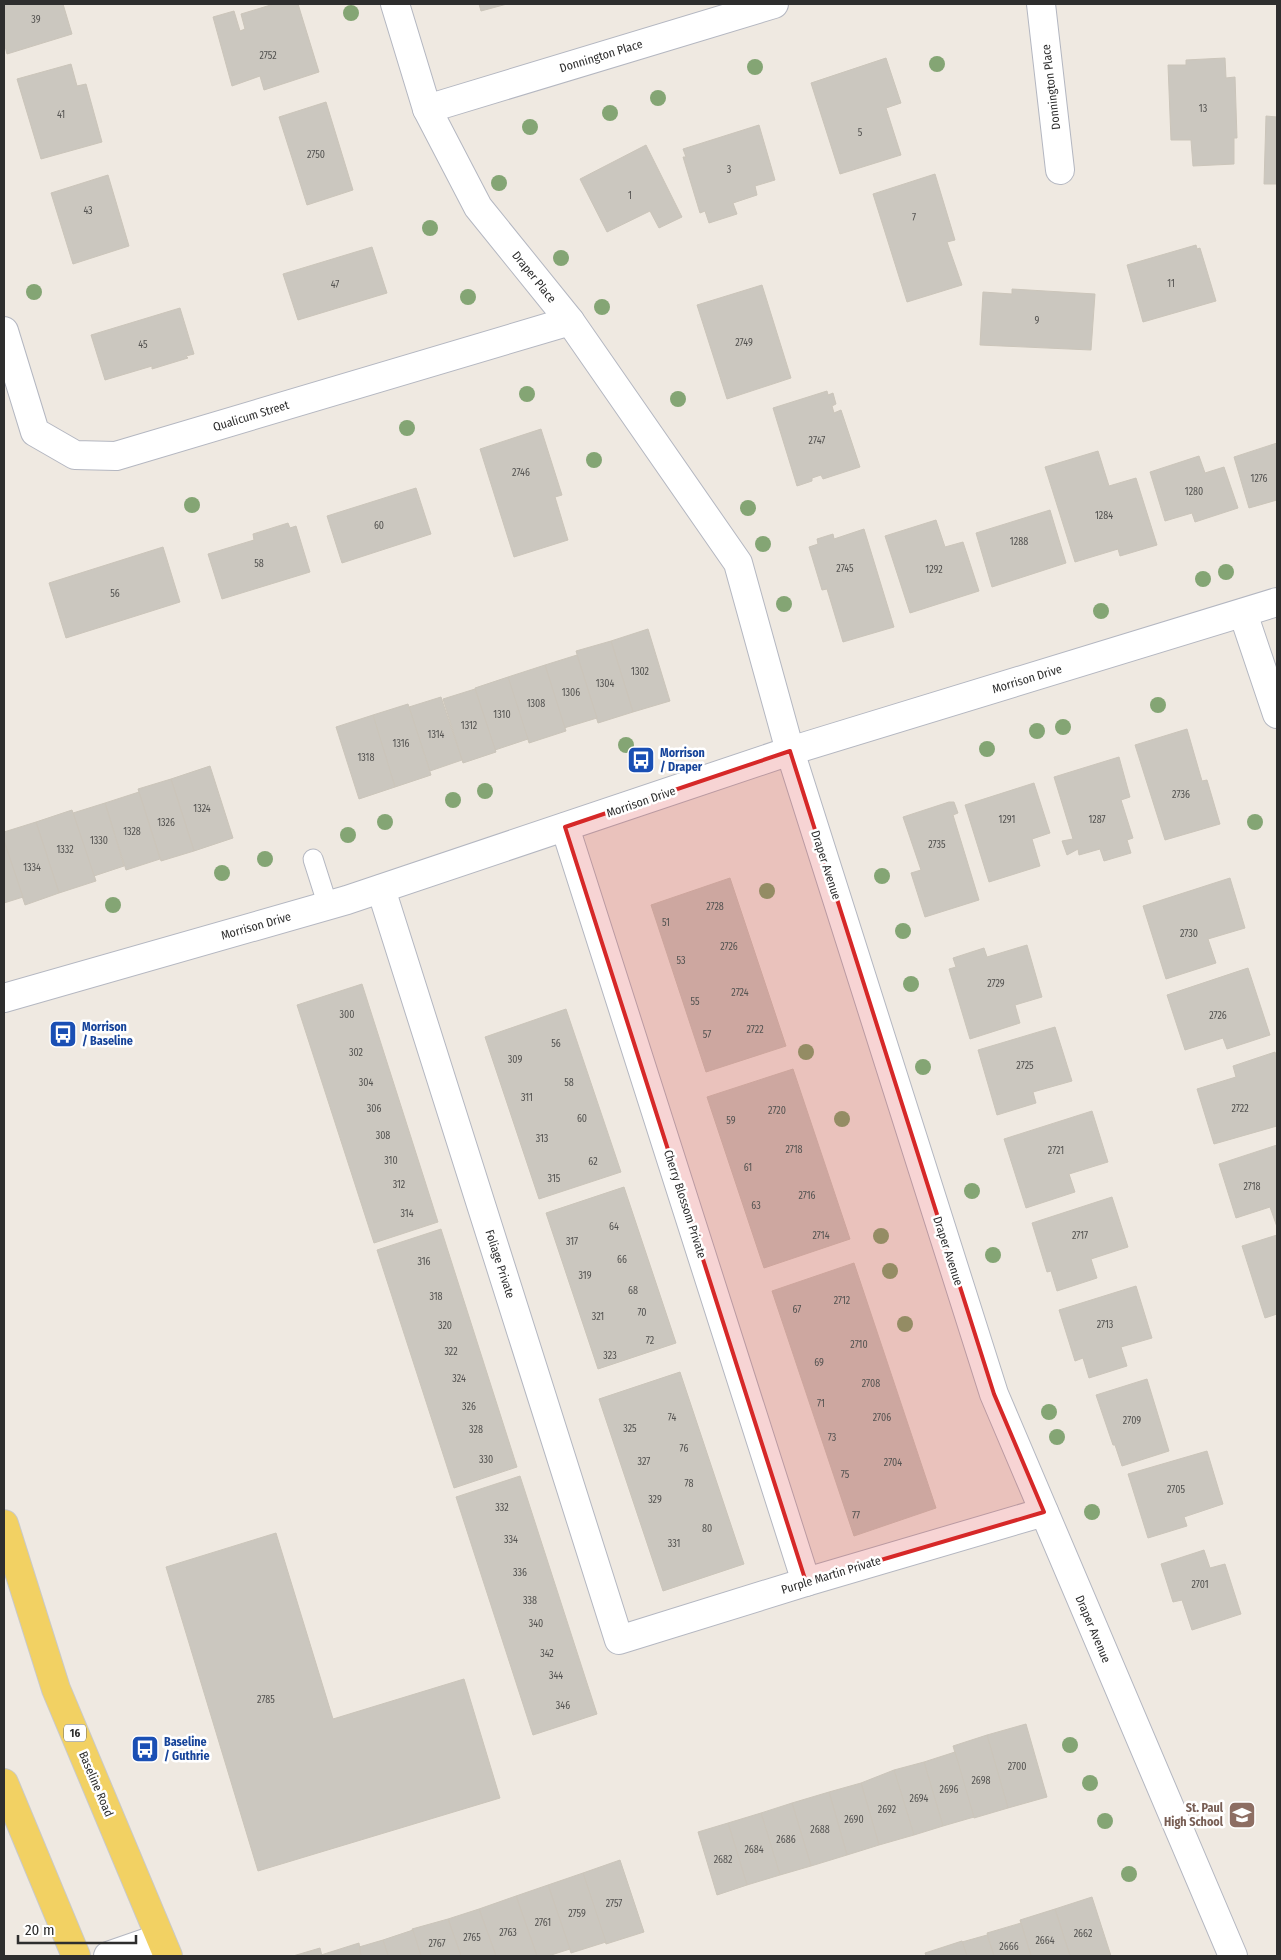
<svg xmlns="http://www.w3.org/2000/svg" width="1281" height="1960" font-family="'Fira Sans Condensed',sans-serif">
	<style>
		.building { fill: #cbc7bf; stroke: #cbc5ba }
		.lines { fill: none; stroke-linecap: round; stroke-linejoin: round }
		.lane-casing { stroke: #b4b7c1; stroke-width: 21 }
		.street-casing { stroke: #b4b7c1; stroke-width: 30 }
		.secondary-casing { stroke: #b4b7c1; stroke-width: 30 }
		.primary-casing { stroke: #c9c9c9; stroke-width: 30 }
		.lane { stroke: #fff; stroke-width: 19 }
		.street { stroke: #fff; stroke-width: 28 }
		.secondary { stroke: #fff; stroke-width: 28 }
		.primary { stroke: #f2d163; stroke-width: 28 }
		.tree { fill: #84a574 }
		.marked { fill: #d62828; fill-opacity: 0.2; stroke: #d62828; stroke-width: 4; stroke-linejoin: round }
		.labels { text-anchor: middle; stroke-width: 5; stroke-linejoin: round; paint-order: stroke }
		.number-label { font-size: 10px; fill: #555452 }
		.shield { fill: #fff; stroke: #6d6d6d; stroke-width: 1 }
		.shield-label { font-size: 11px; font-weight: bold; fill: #2e2e2e }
		.street-label { font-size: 12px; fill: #2e2e2e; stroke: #fff }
		.transit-label { font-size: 12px; font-weight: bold; fill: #164399; stroke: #fff; text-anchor: start }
		.education-label { font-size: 12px; font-weight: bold; fill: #785e54; stroke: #fff; text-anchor: end }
	</style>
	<rect width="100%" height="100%" fill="#efe9e1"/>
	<!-- building -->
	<g class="building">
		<path d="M4,4H63L72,34L7,54L4,42Z"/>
		<path d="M274,4H298L319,72L264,90L260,76L232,86L213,17L234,11L240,31L245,29L241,14Z"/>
		<path d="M479,4H507L481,11Z"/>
		<path d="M886,58L901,103L886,108L901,155L840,174L811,83Z"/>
		<path d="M1225,58L1226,78L1235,77L1237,138H1234V164L1193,166L1191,140H1171L1168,65H1186V60Z"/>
		<path d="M71,64L77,86L86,84L102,142L41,159L17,79Z"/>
		<path d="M326,102L353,190L307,205L279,117Z"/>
		<path d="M1266,116L1277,117V184H1264Z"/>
		<path d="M759,125L775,180L755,186L757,195L733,203L737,214L709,223L705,211L700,213L683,157H686L683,149Z"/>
		<path d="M646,145L682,217L659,228L650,211L607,232L580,179Z"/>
		<path d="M935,174L955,240L947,242L962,285L907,302L873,194Z"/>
		<path d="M108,175L129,246L73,264L51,193Z"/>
		<path d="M1196,245L1197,249L1200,248L1216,301L1143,322L1127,265Z"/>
		<path d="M372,247L387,293L298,320L283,274Z"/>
		<path d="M762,285L791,378L727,399L697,305Z"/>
		<path d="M1012,289L1095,294L1091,350L980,345L983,292L1012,294Z"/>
		<path d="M180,308L194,354L186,356L188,358L152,369V366L105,380L91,335Z"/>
		<path d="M827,391L828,395L833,393L836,404L832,406L834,413L841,410L860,467L823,479L821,475L812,478V481L797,486L773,408Z"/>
		<path d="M541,429L562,495L555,497L568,540L514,557L480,449Z"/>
		<path d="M1277,443V500L1249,508L1234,457Z"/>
		<path d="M1098,451L1109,486L1136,478L1157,545L1120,556L1118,549L1075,562L1045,467Z"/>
		<path d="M1199,456L1205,473L1224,467L1238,508L1195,522L1192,513L1165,521L1150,472Z"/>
		<path d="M416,488L431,534L342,563L327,516Z"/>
		<path d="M1050,510L1066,563L992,587L976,533Z"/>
		<path d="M936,520L945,547L963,542L979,591L910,613L885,536Z"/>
		<path d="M288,523L290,528L296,526L310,572L222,599L208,554L254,540L253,534Z"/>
		<path d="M864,529L894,627L843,642L827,589L822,590L809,547L818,544L817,539L833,534L834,539Z"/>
		<path d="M163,547L180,602L66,638L49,583Z"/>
		<path d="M648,629L670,701L633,712L611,641Z"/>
		<path d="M611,641L633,712L598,723L576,651Z"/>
		<path d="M577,655L597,718L564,728L545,665Z"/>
		<path d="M545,665L566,731L529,743L508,677Z"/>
		<path d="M508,677L528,739L495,750L475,688Z"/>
		<path d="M475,689L496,752L463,763L443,699Z"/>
		<path d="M441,697L462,760L430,771L409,707Z"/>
		<path d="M408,704L431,775L395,787L373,715Z"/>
		<path d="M373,715L395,787L359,799L336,727Z"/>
		<path d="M1187,729L1202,781L1207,780L1220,824L1165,840L1135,745Z"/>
		<path d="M1119,757L1130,797L1121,800L1133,838L1127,840L1131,853L1104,861L1100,849L1079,855L1078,849L1067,855L1062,841L1073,839L1054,777Z"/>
		<path d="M210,766L233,838L194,851L171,779Z"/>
		<path d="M171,779L194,851L161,861L138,789Z"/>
		<path d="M1034,783L1050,833L1032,839L1040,866L989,882L965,805Z"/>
		<path d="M139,792L160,859L126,870L105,803Z"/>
		<path d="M949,802H954L958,813L953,815L979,900L925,917L911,873L921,870L903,817Z"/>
		<path d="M105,803L124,866L94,876L73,813Z"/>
		<path d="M72,810L96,881L59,893L36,822Z"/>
		<path d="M36,822L59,893L25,905L4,841V832Z"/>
		<path d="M4,841L23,897L4,903Z"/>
		<path d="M730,878L786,1046L706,1072L651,905Z"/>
		<path d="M1230,878L1245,928L1208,939L1216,963L1166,979L1143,906Z"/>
		<path d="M1027,945L1042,997L1015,1005L1020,1023L970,1039L949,969L956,967L953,958L984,948L987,957Z"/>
		<path d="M1248,968L1270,1035L1227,1049L1223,1038L1185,1050L1167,995Z"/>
		<path d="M362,984L438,1222L374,1243L297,1005Z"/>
		<path d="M566,1009L621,1172L539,1199L485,1037Z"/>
		<path d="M1055,1027L1072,1081L1033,1092L1036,1103L997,1115L978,1050Z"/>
		<path d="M1275,1052L1277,1059V1126L1214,1144L1197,1089L1236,1077L1233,1066Z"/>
		<path d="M793,1069L850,1239L764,1268L707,1097Z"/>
		<path d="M1092,1111L1108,1162L1069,1174L1075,1192L1026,1208L1004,1139Z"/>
		<path d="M1277,1145V1227L1270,1207L1236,1218L1219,1164Z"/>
		<path d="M624,1187L676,1343L598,1369L546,1213Z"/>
		<path d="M1112,1197L1128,1247L1091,1259L1097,1278L1057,1291L1051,1271L1047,1272L1032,1223Z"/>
		<path d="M441,1229L517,1467L454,1488L377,1250Z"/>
		<path d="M1277,1235V1314L1265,1318L1242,1246Z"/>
		<path d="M854,1263L936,1508L854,1536L772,1291Z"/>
		<path d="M1136,1286L1152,1338L1121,1347L1127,1366L1089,1378L1083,1358L1075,1361L1059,1310Z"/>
		<path d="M680,1372L744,1564L663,1591L599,1399Z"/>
		<path d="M1147,1379L1169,1451L1122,1466L1115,1445H1113L1096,1395Z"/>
		<path d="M1207,1451L1223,1504L1184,1517L1187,1526L1148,1538L1128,1474Z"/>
		<path d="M520,1476L597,1714L533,1735L456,1497Z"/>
		<path d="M276,1533L333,1719L464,1679L500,1798L258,1871L166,1567Z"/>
		<path d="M1204,1550L1210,1568L1225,1564L1241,1614L1192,1630L1182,1600L1173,1602L1161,1564Z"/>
		<path d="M1026,1724L1047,1797L1008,1808L987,1735Z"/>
		<path d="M987,1735L1008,1808L974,1818L953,1746Z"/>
		<path d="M955,1752L974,1817L943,1826L924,1762Z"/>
		<path d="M924,1762L943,1826L914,1835L894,1770Z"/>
		<path d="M894,1770L914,1835L879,1845L861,1783Z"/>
		<path d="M861,1783L879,1845L847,1855L829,1792Z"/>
		<path d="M829,1792L847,1855L811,1866L792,1803Z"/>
		<path d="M792,1803L811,1866L780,1875L761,1813Z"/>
		<path d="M761,1813L780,1875L747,1885L728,1823Z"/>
		<path d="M728,1823L747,1885L717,1895L698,1832Z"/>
		<path d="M620,1860L644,1932L606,1944L583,1873Z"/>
		<path d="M583,1873L606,1942L571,1953L548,1885Z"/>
		<path d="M548,1885L570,1949L548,1956H537L516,1896Z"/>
		<path d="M516,1896L537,1956H496L479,1909Z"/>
		<path d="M1092,1897L1111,1956H1070L1055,1909Z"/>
		<path d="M479,1909L496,1956H461L448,1919Z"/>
		<path d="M1055,1909L1070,1956H1031L1020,1920Z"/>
		<path d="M448,1919L461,1956H421L412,1929Z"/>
		<path d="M1021,1923L1031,1956H994L987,1933Z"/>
		<path d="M413,1930L421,1956H388L383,1940Z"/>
		<path d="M987,1935L994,1956H967L962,1942Z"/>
		<path d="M383,1940L388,1956H361L359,1947Z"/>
		<path d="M962,1941L967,1956H926L925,1953Z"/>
		<path d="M359,1943L361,1956H322L321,1955Z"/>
		<path d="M320,1948L322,1956H293Z"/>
	</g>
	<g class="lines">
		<!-- lane casing -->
		<g class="lane-casing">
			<path id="lane" d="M313,859L328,906"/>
		</g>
		<!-- street casing -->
		<g class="street-casing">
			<g id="street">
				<path d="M395,4L427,109L478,207L570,321L738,563L790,751L994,1394L1233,1956"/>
				<path d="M1041,4L1060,170"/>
				<path d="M427,109L774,4"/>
				<path d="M4,331L35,432L75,455L116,456L570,321"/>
				<path d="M1243,613L1277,714"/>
				<path d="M565,827L806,1582"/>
				<path d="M381,889L619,1640L806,1582L1044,1512"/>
			</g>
		</g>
		<!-- secondary casing -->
		<g class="secondary-casing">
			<g id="secondary">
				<path d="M4,998L347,900L790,751L1277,602"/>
				<path d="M108,1956L160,1938"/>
			</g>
		</g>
		<!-- primary casing -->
		<g class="primary-casing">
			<g id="primary">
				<path d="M4,1524L56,1689L168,1956"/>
				<path d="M4,1783L76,1956"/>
			</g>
		</g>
		<!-- lane -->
		<use href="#lane" class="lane"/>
		<!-- street -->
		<use href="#street" class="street"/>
		<!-- secondary -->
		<use href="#secondary" class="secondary"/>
		<!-- primary -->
		<use href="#primary" class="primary"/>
	</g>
	<!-- trees -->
	<g class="tree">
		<circle cx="351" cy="13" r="8"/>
		<circle cx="937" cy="64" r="8"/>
		<circle cx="755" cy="67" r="8"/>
		<circle cx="658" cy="98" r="8"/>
		<circle cx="610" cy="113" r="8"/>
		<circle cx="530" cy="127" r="8"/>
		<circle cx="499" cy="183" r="8"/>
		<circle cx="430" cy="228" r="8"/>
		<circle cx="561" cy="258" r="8"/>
		<circle cx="34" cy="292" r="8"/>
		<circle cx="468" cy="297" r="8"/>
		<circle cx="602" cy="307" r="8"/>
		<circle cx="527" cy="394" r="8"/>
		<circle cx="678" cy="399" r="8"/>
		<circle cx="407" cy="428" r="8"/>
		<circle cx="594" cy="460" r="8"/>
		<circle cx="192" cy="505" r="8"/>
		<circle cx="748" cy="508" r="8"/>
		<circle cx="763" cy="544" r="8"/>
		<circle cx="1226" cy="572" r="8"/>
		<circle cx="1203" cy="579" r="8"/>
		<circle cx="784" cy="604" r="8"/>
		<circle cx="1101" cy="611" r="8"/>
		<circle cx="1158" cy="705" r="8"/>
		<circle cx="1063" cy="727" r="8"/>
		<circle cx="1037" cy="731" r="8"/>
		<circle cx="626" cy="745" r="8"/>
		<circle cx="987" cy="749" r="8"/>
		<circle cx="485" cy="791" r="8"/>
		<circle cx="453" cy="800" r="8"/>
		<circle cx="385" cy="822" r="8"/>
		<circle cx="1255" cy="822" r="8"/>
		<circle cx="348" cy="835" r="8"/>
		<circle cx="265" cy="859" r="8"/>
		<circle cx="222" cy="873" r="8"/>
		<circle cx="882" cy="876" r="8"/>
		<circle cx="767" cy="891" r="8"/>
		<circle cx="113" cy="905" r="8"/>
		<circle cx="903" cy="931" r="8"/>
		<circle cx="911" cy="984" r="8"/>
		<circle cx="806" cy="1052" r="8"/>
		<circle cx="923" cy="1067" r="8"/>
		<circle cx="842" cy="1119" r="8"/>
		<circle cx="972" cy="1191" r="8"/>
		<circle cx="881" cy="1236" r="8"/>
		<circle cx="993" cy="1255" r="8"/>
		<circle cx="890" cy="1271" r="8"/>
		<circle cx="905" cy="1324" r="8"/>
		<circle cx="1049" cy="1412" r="8"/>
		<circle cx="1057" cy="1437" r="8"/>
		<circle cx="1092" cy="1512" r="8"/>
		<circle cx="1070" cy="1745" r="8"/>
		<circle cx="1090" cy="1783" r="8"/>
		<circle cx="1105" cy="1821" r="8"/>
		<circle cx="1129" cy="1874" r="8"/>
	</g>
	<!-- marked area -->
	<path class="marked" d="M790,751L994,1394L1044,1512L806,1582L565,827Z"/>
	<!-- icons -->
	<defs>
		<g id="bus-square" transform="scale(1.4375)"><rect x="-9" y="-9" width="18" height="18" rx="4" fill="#1a4fb4" stroke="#fff"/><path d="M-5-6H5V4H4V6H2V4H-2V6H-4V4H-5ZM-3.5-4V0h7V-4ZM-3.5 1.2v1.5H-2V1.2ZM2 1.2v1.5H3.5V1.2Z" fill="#fff"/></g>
		<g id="school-square" transform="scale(1.4375)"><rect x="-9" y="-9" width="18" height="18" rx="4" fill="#8d6e63" stroke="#fff"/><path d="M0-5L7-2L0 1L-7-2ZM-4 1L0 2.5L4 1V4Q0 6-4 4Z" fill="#fff"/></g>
	</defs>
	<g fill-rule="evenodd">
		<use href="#bus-square" x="641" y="760"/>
		<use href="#bus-square" x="63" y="1034"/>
		<use href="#bus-square" x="145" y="1749"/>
		<use href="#school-square" x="1242" y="1815"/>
	</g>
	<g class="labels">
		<!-- number labels -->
		<g class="number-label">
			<text x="36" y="23">39</text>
			<text x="268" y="59">2752</text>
			<text x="1203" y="112">13</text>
			<text x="61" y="118">41</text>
			<text x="860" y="136">5</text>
			<text x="316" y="158">2750</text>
			<text x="729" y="173">3</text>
			<text x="630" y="199">1</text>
			<text x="88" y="214">43</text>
			<text x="914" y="221">7</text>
			<text x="1171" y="287">11</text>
			<text x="335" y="288">47</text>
			<text x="1037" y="324">9</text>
			<text x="744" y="346">2749</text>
			<text x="143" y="348">45</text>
			<text x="817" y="444">2747</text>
			<text x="521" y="476">2746</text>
			<text x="1259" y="482">1276</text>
			<text x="1194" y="495">1280</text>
			<text x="1104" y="519">1284</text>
			<text x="379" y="529">60</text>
			<text x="1019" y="545">1288</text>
			<text x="259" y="567">58</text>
			<text x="845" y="572">2745</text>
			<text x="934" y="573">1292</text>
			<text x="115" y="597">56</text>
			<text x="640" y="675">1302</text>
			<text x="605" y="687">1304</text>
			<text x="571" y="696">1306</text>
			<text x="536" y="707">1308</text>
			<text x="502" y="718">1310</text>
			<text x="469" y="729">1312</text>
			<text x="436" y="738">1314</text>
			<text x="401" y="747">1316</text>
			<text x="366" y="761">1318</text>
			<text x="1181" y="798">2736</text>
			<text x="202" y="812">1324</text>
			<text x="1007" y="823">1291</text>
			<text x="1097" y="823">1287</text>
			<text x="166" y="826">1326</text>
			<text x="132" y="835">1328</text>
			<text x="99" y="844">1330</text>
			<text x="937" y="848">2735</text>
			<text x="65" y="853">1332</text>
			<text x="32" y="871">1334</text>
			<text x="715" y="910">2728</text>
			<text x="666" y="926">51</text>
			<text x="1189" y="937">2730</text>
			<text x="729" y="950">2726</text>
			<text x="681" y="964">53</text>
			<text x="996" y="987">2729</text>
			<text x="740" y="996">2724</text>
			<text x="695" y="1005">55</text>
			<text x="347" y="1018">300</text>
			<text x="1218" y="1019">2726</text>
			<text x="755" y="1033">2722</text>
			<text x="707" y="1038">57</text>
			<text x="556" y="1047">56</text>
			<text x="356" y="1056">302</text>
			<text x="515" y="1063">309</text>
			<text x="1025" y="1069">2725</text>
			<text x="366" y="1086">304</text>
			<text x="569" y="1086">58</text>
			<text x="527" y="1101">311</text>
			<text x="374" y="1112">306</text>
			<text x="1240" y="1112">2722</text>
			<text x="777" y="1114">2720</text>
			<text x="582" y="1122">60</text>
			<text x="731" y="1124">59</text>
			<text x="383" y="1139">308</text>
			<text x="542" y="1142">313</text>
			<text x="794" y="1153">2718</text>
			<text x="1056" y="1154">2721</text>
			<text x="391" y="1164">310</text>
			<text x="593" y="1165">62</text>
			<text x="748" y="1171">61</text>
			<text x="554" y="1182">315</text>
			<text x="399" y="1188">312</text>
			<text x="1252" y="1190">2718</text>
			<text x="807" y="1199">2716</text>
			<text x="756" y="1209">63</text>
			<text x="407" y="1217">314</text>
			<text x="614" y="1230">64</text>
			<text x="821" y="1239">2714</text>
			<text x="1080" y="1239">2717</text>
			<text x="572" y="1245">317</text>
			<text x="622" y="1263">66</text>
			<text x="424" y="1265">316</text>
			<text x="585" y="1279">319</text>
			<text x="633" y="1294">68</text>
			<text x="436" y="1300">318</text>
			<text x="842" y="1304">2712</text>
			<text x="797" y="1313">67</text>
			<text x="642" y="1316">70</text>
			<text x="598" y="1320">321</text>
			<text x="1105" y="1328">2713</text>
			<text x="445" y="1329">320</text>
			<text x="650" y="1344">72</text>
			<text x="859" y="1348">2710</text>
			<text x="451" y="1355">322</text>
			<text x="610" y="1359">323</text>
			<text x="819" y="1366">69</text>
			<text x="459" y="1382">324</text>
			<text x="871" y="1387">2708</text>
			<text x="821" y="1407">71</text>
			<text x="469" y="1410">326</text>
			<text x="672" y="1421">74</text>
			<text x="882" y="1421">2706</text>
			<text x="1132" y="1424">2709</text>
			<text x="630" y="1432">325</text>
			<text x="476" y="1433">328</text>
			<text x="832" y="1441">73</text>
			<text x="684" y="1452">76</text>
			<text x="486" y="1463">330</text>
			<text x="644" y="1465">327</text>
			<text x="893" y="1466">2704</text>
			<text x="845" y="1478">75</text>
			<text x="689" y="1487">78</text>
			<text x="1176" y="1493">2705</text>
			<text x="655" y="1503">329</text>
			<text x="502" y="1511">332</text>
			<text x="856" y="1519">77</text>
			<text x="707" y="1532">80</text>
			<text x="511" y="1543">334</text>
			<text x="674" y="1547">331</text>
			<text x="520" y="1576">336</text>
			<text x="1200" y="1588">2701</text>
			<text x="530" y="1604">338</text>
			<text x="536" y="1627">340</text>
			<text x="547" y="1657">342</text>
			<text x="556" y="1679">344</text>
			<text x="266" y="1703">2785</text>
			<text x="563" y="1709">346</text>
			<text x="1017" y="1770">2700</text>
			<text x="981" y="1784">2698</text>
			<text x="949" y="1793">2696</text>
			<text x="919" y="1802">2694</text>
			<text x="887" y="1813">2692</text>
			<text x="854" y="1823">2690</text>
			<text x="820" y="1833">2688</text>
			<text x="786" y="1843">2686</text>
			<text x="754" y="1853">2684</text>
			<text x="723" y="1863">2682</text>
			<text x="614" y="1907">2757</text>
			<text x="577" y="1917">2759</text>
			<text x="543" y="1926">2761</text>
			<text x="508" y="1936">2763</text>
			<text x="1083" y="1937">2662</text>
			<text x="472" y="1941">2765</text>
			<text x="1045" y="1944">2664</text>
			<text x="437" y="1947">2767</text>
			<text x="1009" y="1950">2666</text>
		</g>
		<!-- shield labels -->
		<rect class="shield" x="64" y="1724.5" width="22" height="17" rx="4"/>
		<g class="shield-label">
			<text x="75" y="1737">16</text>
		</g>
		<!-- street labels -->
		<g class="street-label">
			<text transform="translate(601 56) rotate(-17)" y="4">Donnington Place</text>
			<text transform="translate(1051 87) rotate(-97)" y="4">Donnington Place</text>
			<text transform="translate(534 277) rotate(51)" y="4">Draper Place</text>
			<text transform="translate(251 416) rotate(-17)" y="4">Qualicum Street</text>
			<text transform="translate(1027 679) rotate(-17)" y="4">Morrison Drive</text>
			<text transform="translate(641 802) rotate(-19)" y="4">Morrison Drive</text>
			<text transform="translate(826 865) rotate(72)" y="4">Draper Avenue</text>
			<text transform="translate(256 926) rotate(-16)" y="4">Morrison Drive</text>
			<text transform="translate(685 1204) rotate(72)" y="4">Cherry Blossom Private</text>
			<text transform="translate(948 1251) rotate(72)" y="4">Draper Avenue</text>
			<text transform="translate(500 1264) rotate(72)" y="4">Foliage Private</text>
			<text transform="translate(831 1575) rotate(-17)" y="4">Purple Martin Private</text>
			<text transform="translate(1093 1629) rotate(67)" y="4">Draper Avenue</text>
			<text transform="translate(96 1784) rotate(67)" y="4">Baseline Road</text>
		</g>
		<!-- transit labels -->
		<g class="transit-label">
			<text x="660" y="757">Morrison<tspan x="660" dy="14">/ Draper</tspan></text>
			<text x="82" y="1031">Morrison<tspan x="82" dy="14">/ Baseline</tspan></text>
			<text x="164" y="1746">Baseline<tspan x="164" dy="14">/ Guthrie</tspan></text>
		</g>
		<!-- education labels -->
		<g class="education-label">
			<text x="1223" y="1812">St. Paul<tspan x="1223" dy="14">High School</tspan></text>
		</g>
	</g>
	<!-- border -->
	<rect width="1281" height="1960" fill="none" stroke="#2e2e2e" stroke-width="10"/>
	<!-- scale -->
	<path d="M18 1935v8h118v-8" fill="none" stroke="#2e2e2e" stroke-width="2.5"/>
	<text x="25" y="1935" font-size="15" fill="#2e2e2e" stroke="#ffffff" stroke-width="4" paint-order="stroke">20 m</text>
</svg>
